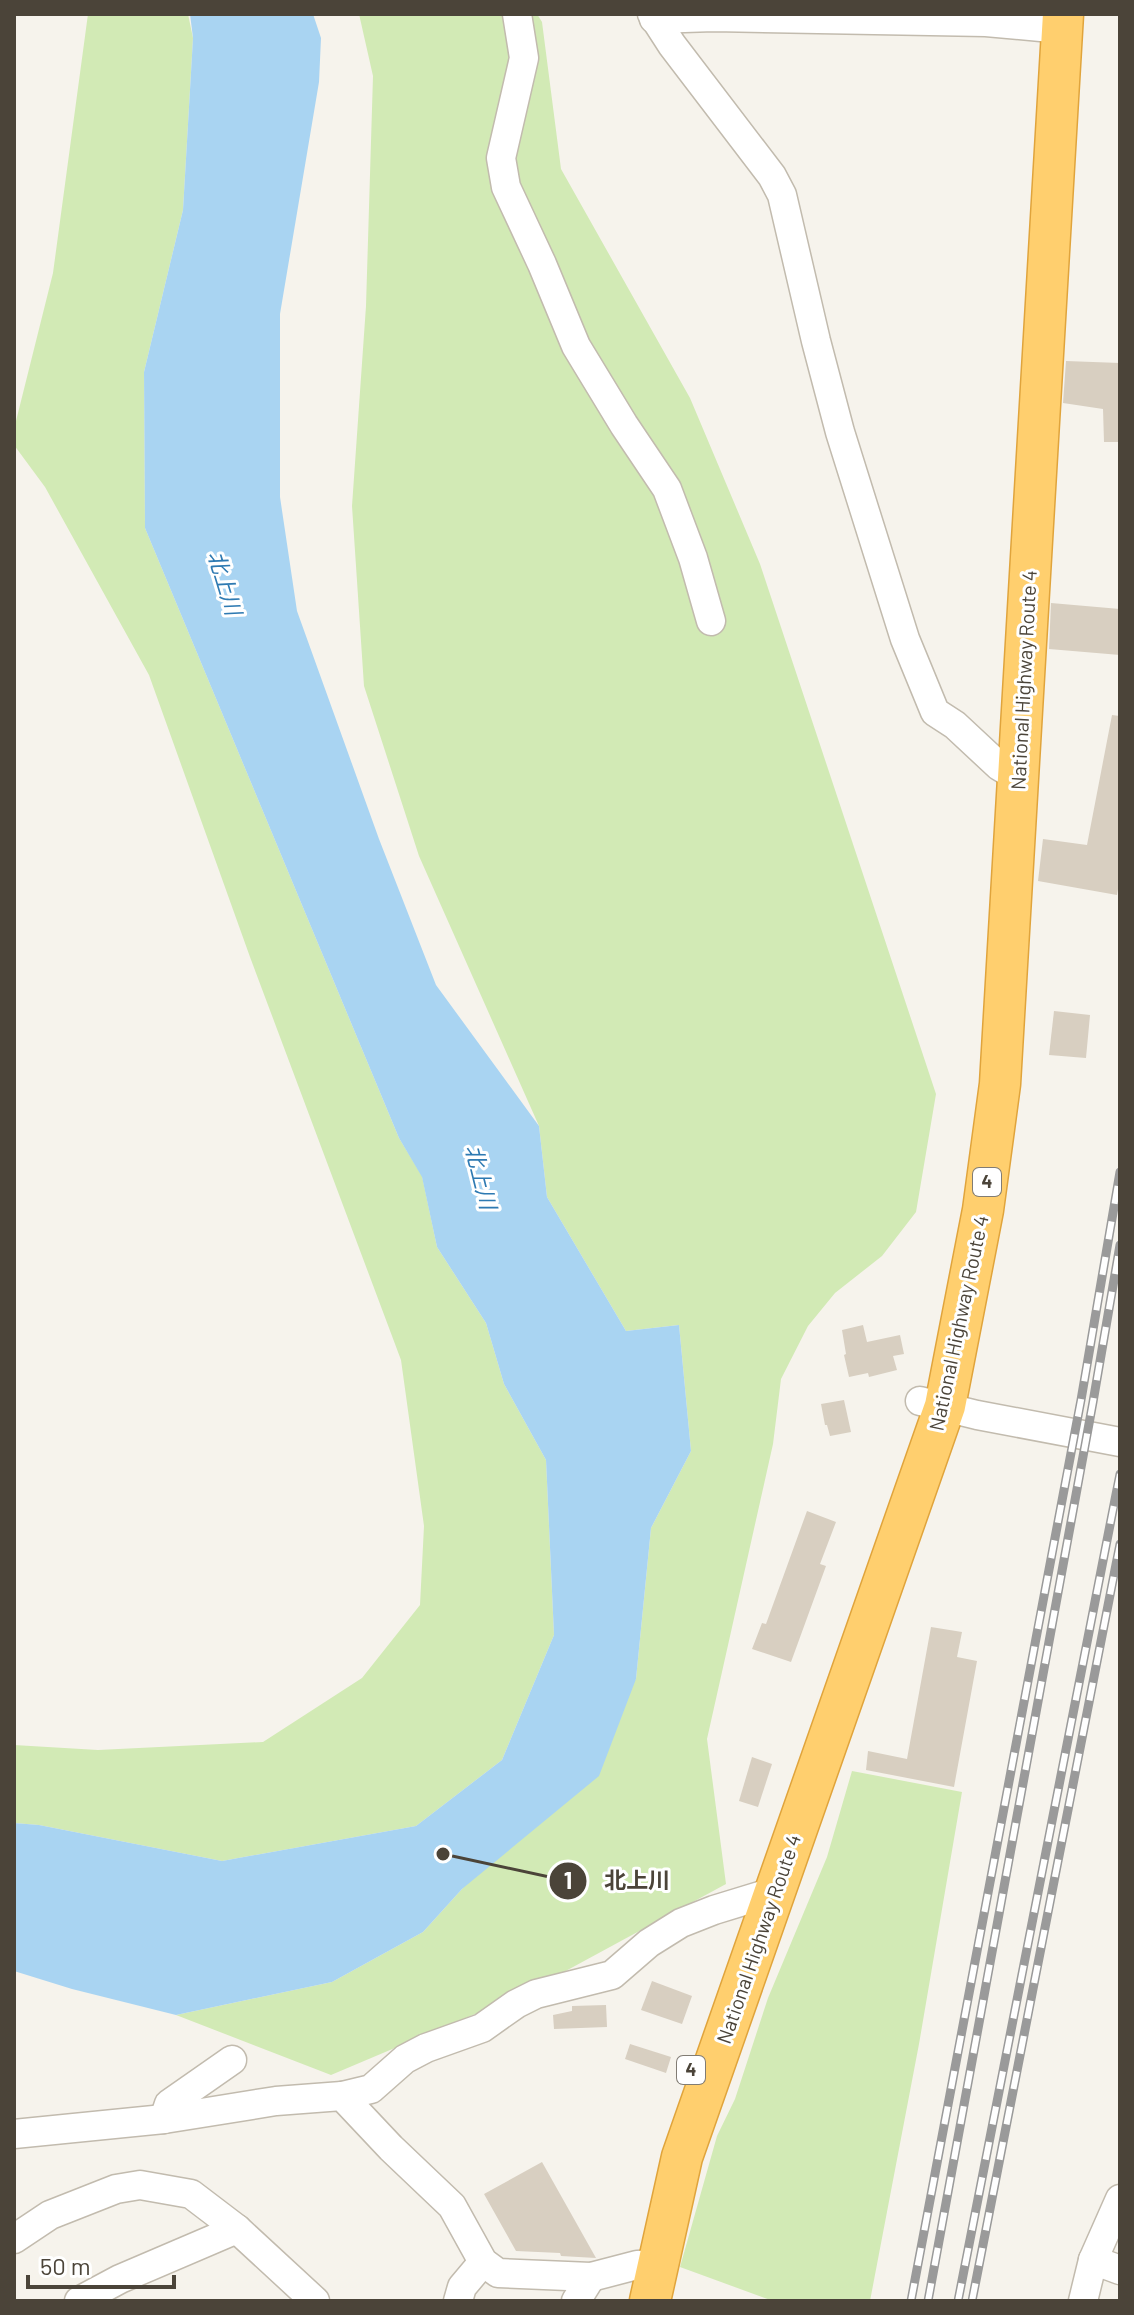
<svg xmlns="http://www.w3.org/2000/svg" width="1134" height="2315" font-family="Barlow,'Noto Sans JP',sans-serif">
	<style>
		.green { fill: #d2eab5 }
		.water { fill: #a9d4f2 }
		.building { fill: #d8cfc1 }
		.lines { fill: none; stroke-linecap: round; stroke-linejoin: round }
		.minor-casing { stroke: #c2bbae; stroke-width: 31 }
		.highway-casing { stroke: #e0a43c; stroke-width: 43 }
		.minor { stroke: #fff; stroke-width: 28 }
		.highway { stroke: #ffcf6e; stroke-width: 40 }
		.rail-casing { stroke: #9a9a9a; stroke-width: 9 }
		.rail { stroke: #fff; stroke-width: 6; stroke-dasharray: 18; stroke-linecap: butt }
		.labels { text-anchor: middle; stroke-width: 6; stroke-linejoin: round; paint-order: stroke }
		.shield { fill: #fff; stroke: #817c74; stroke-width: 2 }
		.shield-label { font-size: 18px; font-weight: bold; fill: #4b4439 }
		.street-label { font-size: 20px; fill: #4b4439; stroke: #fff }
		.water-label { font-size: 22px; font-style: italic; fill: #2e7ab2; stroke: #fff }
		.leader { fill: none; stroke: #4b4439; stroke-width: 3 }
		.callout-dot { fill: #4b4439; stroke: #fff; stroke-width: 3 }
		.mark-label { font-size: 24px; text-anchor: middle; font-weight: bold; fill: #fff }
		.callout-label { font-size: 22px; text-anchor: middle; font-weight: bold; fill: #4b4439; stroke: #fff; stroke-width: 6; stroke-linejoin: round; paint-order: stroke }
	</style>
	<rect width="100%" height="100%" fill="#f6f3ec"/>
	<!-- green -->
	<g class="green">
		<path d="M88,14H188L193,38L183,210L144,372L145,528L399,1138L422,1176L437,1247L486,1323L504,1384L546,1460L554,1635L502,1760L416,1826L222,1861L39,1825L14,1823V1745L98,1750L263,1742L362,1678L420,1605L424,1526L401,1360L250,957L149,675L45,487L14,445V429L53,273Z"/>
		<path d="M359,14H537L542,22L561,169L690,398L760,564L936,1094L916,1212L882,1256L835,1293L808,1326L781,1379L773,1444L707,1739L726,1884L527,1992L331,2075L176,2015L332,1982L423,1932L462,1889L636,1679L651,1528L691,1451L679,1325L626,1331L547,1197L539,1126L419,856L364,686L352,506L366,306L373,76Z"/>
		<path d="M852,1771L962,1792L919,2044L870,2301H773L680,2267L717,2136L735,2099L768,1998L827,1857Z"/>
	</g>
	<!-- water -->
	<path class="water" d="M190,14H313L321,38L319,82L280,314V497L297,611L379,839L436,985L539,1126L547,1197L626,1331L679,1325L691,1451L651,1528L636,1679L599,1776L462,1889L423,1932L332,1982L176,2015L72,1989L14,1971V1823L39,1825L222,1861L416,1826L502,1760L554,1635L546,1460L504,1384L486,1323L437,1247L422,1177L399,1138L145,528L144,372L183,210L193,38Z"/>
	<!-- building -->
	<g class="building">
		<path d="M1066,361L1120,363V442H1104L1103,409L1063,403Z"/>
		<path d="M1051,603L1120,609V655L1049,649Z"/>
		<path d="M1112,715L1120,716V877L1117,895L1038,881L1043,839L1087,845Z"/>
		<path d="M1054,1011L1090,1015L1086,1058L1049,1055Z"/>
		<path d="M863,1325L867,1342L900,1335L904,1354L893,1356L897,1370L869,1377L868,1373L849,1377L844,1355L846,1354L842,1330Z"/>
		<path d="M844,1400L851,1432L830,1436L827,1425H825L821,1404Z"/>
		<path d="M807,1511L836,1522L820,1564L826,1566L791,1662L752,1649L762,1623L766,1624Z"/>
		<path d="M931,1627L962,1632L957,1657L977,1661L954,1787L866,1770L868,1751L907,1759Z"/>
		<path d="M752,1757L772,1764L758,1807L739,1801Z"/>
		<path d="M652,1981L692,1996L682,2024L641,2010Z"/>
		<path d="M606,2005L607,2027L554,2029L553,2015L572,2011V2006Z"/>
		<path d="M630,2044L671,2057L666,2073L625,2059Z"/>
		<path d="M542,2162L596,2258L561,2256L560,2253L516,2251L484,2194Z"/>
	</g>
	<g class="lines">
		<!-- minor casing -->
		<g class="minor-casing">
			<g id="minor">
				<path d="M517,14L524,58L501,158L506,187L542,264L576,346L624,425L667,489L693,558L711,621"/>
				<path d="M652,14L672,45L772,176L782,195L816,341L840,432L905,639L935,712L955,725L999,766L1019,778"/>
				<path d="M654,19L714,17L986,22L1062,29"/>
				<path d="M920,1401L977,1415L1120,1442"/>
				<path d="M342,2096L371,2089L405,2059L426,2048L482,2028L516,2004L536,1994L612,1975L649,1943L681,1923L714,1910L776,1891"/>
				<path d="M164,2119L169,2104L232,2060"/>
				<path d="M14,2134L164,2119L276,2101L342,2096L391,2148L452,2206L483,2262L498,2273L591,2277L637,2265L659,2264"/>
				<path d="M14,2239L50,2215L116,2189L140,2185L191,2194L237,2229L315,2301"/>
				<path d="M1093,2260L1120,2270"/>
				<path d="M79,2301L120,2279L237,2229"/>
				<path d="M458,2301L462,2287L483,2262"/>
				<path d="M576,2301L591,2277"/>
				<path d="M1083,2301L1093,2260L1120,2199"/>
			</g>
		</g>
		<!-- highway casing -->
		<g class="highway-casing">
			<path id="highway" d="M650,2301L682,2157L945,1406L983,1210L1000,1084L1063,14"/>
		</g>
		<!-- minor -->
		<use href="#minor" class="minor"/>
		<!-- highway -->
		<use href="#highway" class="highway"/>
		<!-- rail casing -->
		<g class="rail-casing">
			<g id="rail">
				<path d="M911,2301L1081,1400L1120,1172"/>
				<path d="M928,2301L1093,1402L1120,1245"/>
				<path d="M958,2301L1120,1474"/>
				<path d="M972,2301L1120,1544"/>
			</g>
		</g>
		<!-- rail -->
		<use href="#rail" class="rail"/>
	</g>
	<g class="labels">
		<!-- shield labels -->
		<g class="shield">
			<rect x="973" y="1168" width="28" height="28" rx="6"/>
			<rect x="677" y="2056" width="28" height="28" rx="6"/>
		</g>
		<g class="shield-label">
			<text x="987" y="1188">4</text>
			<text x="691" y="2076">4</text>
		</g>
		<!-- street labels -->
		<g class="street-label">
			<text transform="translate(1024 680) rotate(-87)" y="7">National Highway Route 4</text>
			<text transform="translate(959 1323) rotate(-78)" y="7">National Highway Route 4</text>
			<text transform="translate(759 1939) rotate(-71)" y="7">National Highway Route 4</text>
		</g>
		<!-- water labels -->
		<g class="water-label">
			<text transform="translate(225 583) rotate(73)" y="8">北上川</text>
			<text transform="translate(481 1177) rotate(76)" y="8">北上川</text>
		</g>
	</g>
	<!-- callouts -->
	<path class="leader" d="M443 1854L568 1881"/>
	<g class="callout-dot">
		<circle cx="443" cy="1854" r="8"/>
		<circle cx="568" cy="1881" r="20"/>
	</g>
	<g class="mark-label">
		<text x="568" y="1889">1</text>
	</g>
	<g class="callout-label">
		<text x="637" y="1888">北上川</text>
	</g>
	<!-- border -->
	<rect width="1134" height="2315" fill="none" stroke="#4b4439" stroke-width="32"/>
	<!-- scale -->
	<path d="M28 2275v12h146v-12" fill="none" stroke="#4b4439" stroke-width="4"/>
	<text x="40" y="2275" font-size="24" fill="#4b4439" stroke="#ffffff" stroke-width="6" paint-order="stroke">50 m</text>
</svg>
